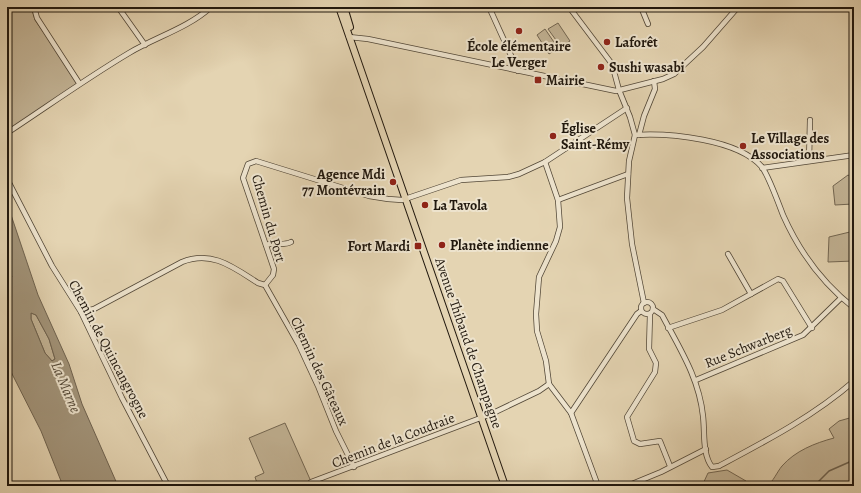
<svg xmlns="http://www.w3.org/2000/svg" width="861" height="493" font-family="Alegreya,serif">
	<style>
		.green { fill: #c3b496; stroke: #726652 }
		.water { fill: #a2947a; stroke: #6e624f; fill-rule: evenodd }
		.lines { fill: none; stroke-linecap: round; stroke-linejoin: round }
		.stream { stroke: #6e624f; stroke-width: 1.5 }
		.minor-casing { stroke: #524737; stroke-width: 6 }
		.major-casing { stroke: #21180e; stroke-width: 8 }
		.minor { stroke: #ede3cd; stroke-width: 4.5 }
		.major { stroke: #e4d4b2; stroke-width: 6 }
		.poi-dot { fill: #8f2418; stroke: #ede3cd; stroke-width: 1.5 }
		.labels { text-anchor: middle; stroke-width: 4; stroke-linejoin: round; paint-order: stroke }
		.poi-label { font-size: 14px; font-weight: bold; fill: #21180e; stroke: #ede3cd; text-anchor: start }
		.street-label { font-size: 14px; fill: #21180e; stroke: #ede3cd }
		.water-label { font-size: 15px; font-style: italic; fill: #554a39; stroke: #ede3cd }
	</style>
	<rect width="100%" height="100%" fill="#e4d4b2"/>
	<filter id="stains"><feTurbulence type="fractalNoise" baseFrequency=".005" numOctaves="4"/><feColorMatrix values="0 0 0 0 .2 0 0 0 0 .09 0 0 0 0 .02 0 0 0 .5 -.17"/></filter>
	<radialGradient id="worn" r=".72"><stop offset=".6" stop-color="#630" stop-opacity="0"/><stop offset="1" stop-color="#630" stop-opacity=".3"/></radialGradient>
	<!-- green -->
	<g class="green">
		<path d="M7,7H31L35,20L79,83L7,133Z"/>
		<path d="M558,23L570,41L561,47L548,29Z"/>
		<path d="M545,29L558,48L549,54L537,35Z"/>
		<path d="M848,175L854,178V207L853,204L835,205L833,186Z"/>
		<path d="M854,231V261L828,262L829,237Z"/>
		<path d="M31,313L36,315L49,339L55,359L52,361L45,353L31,319Z"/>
		<path d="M853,417L854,486H767C773,482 777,472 782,466C795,451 815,443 834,438L829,429L839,421Z"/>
		<path d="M285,423L313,486H258L255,477L264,473L249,438Z"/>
		<path d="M727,470L746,481L749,486H702L708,473Z"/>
	</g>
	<!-- water -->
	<path class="water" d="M7,203L38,295L69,364L82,404L118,486H63L41,431L7,364V272L12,277L7,261ZM31,313L36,315L49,339L55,359L52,361L45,353L31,319Z"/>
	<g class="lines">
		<!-- stream -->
		<path class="stream" d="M814,486L829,471L854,460"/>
		<!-- minor casing -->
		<g class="minor-casing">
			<g id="minor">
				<path d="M34,7L37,18L79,83"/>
				<path d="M118,7L145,45"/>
				<path d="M489,7L518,71"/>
				<path d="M569,7L612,64L619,90L630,117L635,135L629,161L627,198L632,244L644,303"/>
				<path d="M641,7L648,24"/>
				<path d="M349,37L368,39L616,91L663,79L674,74L703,47L738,7"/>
				<path d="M7,133C48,106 87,78 129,53C156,37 188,28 211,7"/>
				<path d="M635,135C670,133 738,139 762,167C769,177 778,202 783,215C799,251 822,283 854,308"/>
				<path d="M639,135L644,116L655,89L654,81"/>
				<path d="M809,161L810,120"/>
				<path d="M545,162L558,200L560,227L556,241L539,277L536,314L537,331L546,361L549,384L571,413L598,486"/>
				<path d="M762,168L854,155"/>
				<path d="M7,179L52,266L81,312L122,398L168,486"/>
				<path d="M558,200L628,174"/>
				<path d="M266,245C274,242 284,246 291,242"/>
				<path d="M728,254L751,294"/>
				<path d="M265,285L299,345L318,386L336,431L354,467"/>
				<circle cx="647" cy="308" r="6"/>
				<path d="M653,309L662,315C680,349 699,378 703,416C705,432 702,454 712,467L719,466C766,441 814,416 854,381"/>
				<path d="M81,312L94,309L182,262C212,250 233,267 258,283L265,285L273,275L274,269L243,178L248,164L256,161L369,196L388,199L402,200L461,180L508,177L519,174L545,162L627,108"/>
				<path d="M650,314L649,349L656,363L655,372L627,417L634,441L640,444L660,441L670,466"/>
				<path d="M668,328L722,310L778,279L783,281L812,328"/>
				<path d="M696,380L803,335L841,298"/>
				<path d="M571,413L637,314L641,311"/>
				<path d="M311,482L491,414L539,391L549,384"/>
				<path d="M627,486L661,472L706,449"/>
			</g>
		</g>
		<!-- major casing -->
		<g class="major-casing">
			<g id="major">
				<path d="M339,7L505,486"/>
				<path d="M344,7L350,27"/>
			</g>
		</g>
		<!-- minor -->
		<use href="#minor" class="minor"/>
		<!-- major -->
		<use href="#major" class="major"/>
	</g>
	<!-- markers -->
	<g class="poi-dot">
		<circle cx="519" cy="31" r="4"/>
		<circle cx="607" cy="42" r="4"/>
		<circle cx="601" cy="67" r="4"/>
		<rect x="534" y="76" width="8" height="8" rx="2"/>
		<circle cx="553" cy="136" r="4"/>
		<circle cx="743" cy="146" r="4"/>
		<circle cx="393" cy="182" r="4"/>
		<circle cx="425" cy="205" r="4"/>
		<circle cx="442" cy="245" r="4"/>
		<rect x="414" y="242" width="8" height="8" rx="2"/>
	</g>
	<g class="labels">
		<!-- poi labels -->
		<g class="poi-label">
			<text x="615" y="47">Laforêt</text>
			<text x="519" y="51" text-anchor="middle">École élémentaire<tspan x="519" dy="16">Le Verger</tspan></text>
			<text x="609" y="72">Sushi wasabi</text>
			<text x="546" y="85">Mairie</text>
			<text x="561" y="133">Église<tspan x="561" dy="16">Saint-Rémy</tspan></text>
			<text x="751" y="143">Le Village des<tspan x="751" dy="16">Associations</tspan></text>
			<text x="385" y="179" text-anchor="end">Agence Mdi<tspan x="385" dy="16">77 Montévrain</tspan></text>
			<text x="433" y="210">La Tavola</text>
			<text x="450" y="250">Planète indienne</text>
			<text x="410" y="251" text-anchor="end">Fort Mardi</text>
		</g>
		<!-- street labels -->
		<g class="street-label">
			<text transform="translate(269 218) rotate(74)" y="5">Chemin du Port</text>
			<text transform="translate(469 343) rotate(71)" y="5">Avenue Thibaud de Champagne</text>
			<text transform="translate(748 346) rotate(-22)" y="5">Rue Schwarberg</text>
			<text transform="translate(109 349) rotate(62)" y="5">Chemin de Quincangrogne</text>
			<text transform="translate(320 371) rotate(65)" y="5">Chemin des Gâteaux</text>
			<text transform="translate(393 440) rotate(-21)" y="5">Chemin de la Coudraie</text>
		</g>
		<!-- water labels -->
		<g class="water-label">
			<text transform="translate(66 387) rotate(67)" y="5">La Marne</text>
		</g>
	</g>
	<!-- margin -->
	<rect width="861" height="493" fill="none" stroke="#e4d4b2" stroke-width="24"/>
	<rect x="8" y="8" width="845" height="477" fill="none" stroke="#21180e" stroke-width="2"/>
	<rect x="12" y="12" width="837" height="469" fill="none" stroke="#21180e"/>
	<rect width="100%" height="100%" filter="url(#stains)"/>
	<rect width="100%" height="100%" fill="url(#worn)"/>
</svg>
